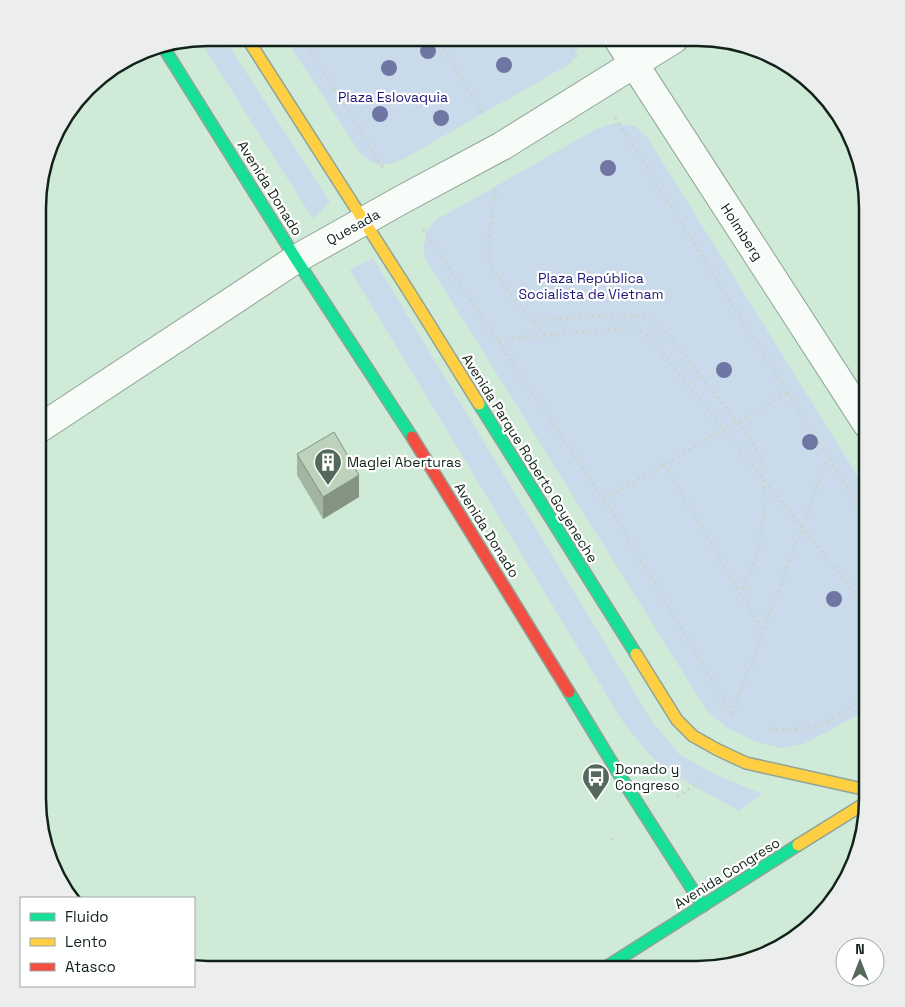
<svg xmlns="http://www.w3.org/2000/svg" width="905" height="1007" font-family="'Space Grotesk',sans-serif">
	<style>
		.green { fill: #c9daeb }
		.lines { fill: none; stroke-linecap: round; stroke-linejoin: round }
		.street-casing { stroke: #8fa496; stroke-width: 30 }
		.fast-casing { stroke: #8fa496; stroke-width: 14 }
		.slow-casing { stroke: #8fa496; stroke-width: 14 }
		.jam-casing { stroke: #8fa496; stroke-width: 14 }
		.path { stroke: #cdd4cf; stroke-width: 3; stroke-dasharray: 2.5 4; stroke-linecap: butt }
		.street { stroke: #f8fcf9; stroke-width: 28 }
		.fast { stroke: #16e098; stroke-width: 11 }
		.slow { stroke: #ffcf43; stroke-width: 11 }
		.jam { stroke: #f24e42; stroke-width: 11 }
		.tree { fill: #6f76a3 }
		.wall { fill: #a2b5a0 }
		.shaded-wall { fill: #849382 }
		.building { fill: #bcd2ba; stroke: #849382 }
		.labels { text-anchor: middle; stroke-width: 4.5; stroke-linejoin: round; paint-order: stroke }
		.park-label { font-size: 14px; fill: #201778; stroke: #fff }
		.street-label { font-size: 14px; fill: #112318; stroke: #fff }
		.poi-label { font-size: 14px; fill: #112318; stroke: #fff; text-anchor: start }
		.rim { fill: none; stroke: #112318; stroke-width: 2.5 }
	</style>
	<rect width="100%" height="100%" fill="#d0ead8"/>
	<!-- green -->
	<g class="green">
		<path d="M209,38H224L330,202L313,219L199,39Z"/>
		<path d="M285,38L581,39L579,47L571,63L403,159C383,167 377,168 360,153Z"/>
		<path d="M615,123L635,126L647,137L867,491V710L804,744L782,748L757,742L729,729L707,711L424,257V246L427,230L436,220L596,129Z"/>
		<path d="M373,258L651,720L680,755L717,775L762,794L739,811L667,771L648,753L623,722L350,270Z"/>
	</g>
	<g class="lines">
		<!-- street casing -->
		<g class="street-casing">
			<g id="street">
				<path d="M618,39L867,424"/>
				<path d="M40,428L296,259L403,199L502,146L674,39"/>
			</g>
		</g>
		<!-- fast casing -->
		<g class="fast-casing">
			<g id="fast">
				<path d="M162,45L296,259L412,437"/>
				<path d="M479,404L636,654"/>
				<path d="M569,692L622,779L703,906"/>
				<path d="M603,969L798,845"/>
			</g>
		</g>
		<!-- slow casing -->
		<g class="slow-casing">
			<g id="slow">
				<path d="M247,38L408,290L479,404"/>
				<path d="M636,654L677,720L693,736L718,750L746,763L867,790"/>
				<path d="M798,845L867,802"/>
			</g>
		</g>
		<!-- jam casing -->
		<g class="jam-casing">
			<path id="jam" d="M412,437L569,692"/>
		</g>
		<!-- path -->
		<g class="path">
			<path d="M303,38L384,169"/>
			<path d="M437,38L484,116"/>
			<path d="M565,39L577,57"/>
			<path d="M615,117L867,520"/>
			<path d="M495,190L489,240V257L491,266L502,283L544,335"/>
			<path d="M423,229L614,515L732,714L731,717"/>
			<path d="M533,321L614,315H633L646,317L661,326L753,442L762,464L765,502L762,528L757,555L741,593"/>
			<path d="M498,340L621,328H634L648,335L854,592L867,602"/>
			<path d="M664,464L763,631"/>
			<path d="M604,499L787,393"/>
			<path d="M732,714L828,458"/>
			<path d="M769,729C782,730 796,730 809,728C829,724 850,707 867,696"/>
			<path d="M677,797L700,781"/>
			<path d="M611,840L617,836"/>
		</g>
		<!-- street -->
		<use href="#street" class="street"/>
		<!-- fast -->
		<use href="#fast" class="fast"/>
		<!-- slow -->
		<use href="#slow" class="slow"/>
		<!-- jam -->
		<use href="#jam" class="jam"/>
	</g>
	<!-- trees -->
	<g class="tree">
		<circle cx="428" cy="51" r="8"/>
		<circle cx="504" cy="65" r="8"/>
		<circle cx="389" cy="68" r="8"/>
		<circle cx="380" cy="114" r="8"/>
		<circle cx="441" cy="118" r="8"/>
		<circle cx="608" cy="168" r="8"/>
		<circle cx="724" cy="370" r="8"/>
		<circle cx="810" cy="442" r="8"/>
		<circle cx="834" cy="599" r="8"/>
	</g>
	<!-- wall -->
	<path class="wall" d="M297,454L359,497L323,519L297,475Z"/>
	<!-- shaded-wall -->
	<path class="shaded-wall" d="M359,475V497L323,519V497Z"/>
	<!-- building -->
	<path class="building" d="M334,432L359,475L323,497L297,454Z"/>
	<!-- icons -->
	<defs>
		<g id="building-pin" transform="scale(1.4375)"><path d="M0 17L-7.5 6A9.5 9.5 0 1 1 7.5 6Z" fill="#54695b" stroke="#fff"/><path d="M-4-6H4V6H1V3H-1V6H-4ZM-2.5-4.3h1.7v1.8h-1.7ZM.8-4.3h1.7v1.8H.8ZM-2.5-1h1.7V.8h-1.7ZM.8-1h1.7V.8H.8Z" fill="#fff"/></g>
		<g id="bus-pin" transform="scale(1.4375)"><path d="M0 17L-7.5 6A9.5 9.5 0 1 1 7.5 6Z" fill="#54695b" stroke="#fff"/><path d="M-5-6H5V4H4V6H2V4H-2V6H-4V4H-5ZM-3.5-4V0h7V-4ZM-3.5 1.2v1.5H-2V1.2ZM2 1.2v1.5H3.5V1.2Z" fill="#fff"/></g>
	</defs>
	<g fill-rule="evenodd">
		<use href="#building-pin" x="328" y="462"/>
		<use href="#bus-pin" x="596" y="777"/>
	</g>
	<g class="labels">
		<!-- park labels -->
		<g class="park-label">
			<text x="393" y="102">Plaza Eslovaquia</text>
			<text x="591" y="283">Plaza República<tspan x="591" dy="16">Socialista de Vietnam</tspan></text>
		</g>
		<!-- street labels -->
		<g class="street-label">
			<text transform="translate(270 188) rotate(58)" y="5">Avenida Donado</text>
			<text transform="translate(353 227) rotate(-29)" y="5">Quesada</text>
			<text transform="translate(742 232) rotate(57)" y="5">Holmberg</text>
			<text transform="translate(530 458) rotate(58)" y="5">Avenida Parque Roberto Goyeneche</text>
			<text transform="translate(487 530) rotate(58)" y="5">Avenida Donado</text>
			<text transform="translate(727 873) rotate(-32)" y="5">Avenida Congreso</text>
		</g>
		<!-- poi labels -->
		<g class="poi-label">
			<text x="347" y="467">Maglei Aberturas</text>
			<text x="615" y="774">Donado y<tspan x="615" dy="16">Congreso</tspan></text>
		</g>
	</g>
	<!-- crop -->
	<path d="M0 0H905V1007H0ZM208 46H697A162 162 0 0 1 859 208V799A162 162 0 0 1 697 961H208A162 162 0 0 1 46 799V208A162 162 0 0 1 208 46Z" fill="#eceded" fill-rule="evenodd"/>
	<path class="rim" d="M208 46H697A162 162 0 0 1 859 208V799A162 162 0 0 1 697 961H208A162 162 0 0 1 46 799V208A162 162 0 0 1 208 46Z"/>
	<!-- legend -->
	<rect x="20" y="897" width="175" height="90" fill="#ffffff" stroke="#a0a7a3"/>
	<rect x="30" y="913" width="25" height="8" fill="#16e098" stroke="#a0a7a3"/>
	<text x="65" y="922" font-size="15" fill="#112318">Fluido</text>
	<rect x="30" y="938" width="25" height="8" fill="#ffcf43" stroke="#a0a7a3"/>
	<text x="65" y="947" font-size="15" fill="#112318">Lento</text>
	<rect x="30" y="963" width="25" height="8" fill="#f24e42" stroke="#a0a7a3"/>
	<text x="65" y="972" font-size="15" fill="#112318">Atasco</text>
	<!-- north arrow -->
	<g transform="translate(860 962)"><circle r="24" fill="#ffffff" stroke="#a0a7a3"/>
	<path d="M0-4L9 19L0 12L-9 19Z" fill="#54695b"/>
	<text y="-8" font-size="14" font-weight="bold" text-anchor="middle" fill="#112318">N</text>
	</g>
</svg>
